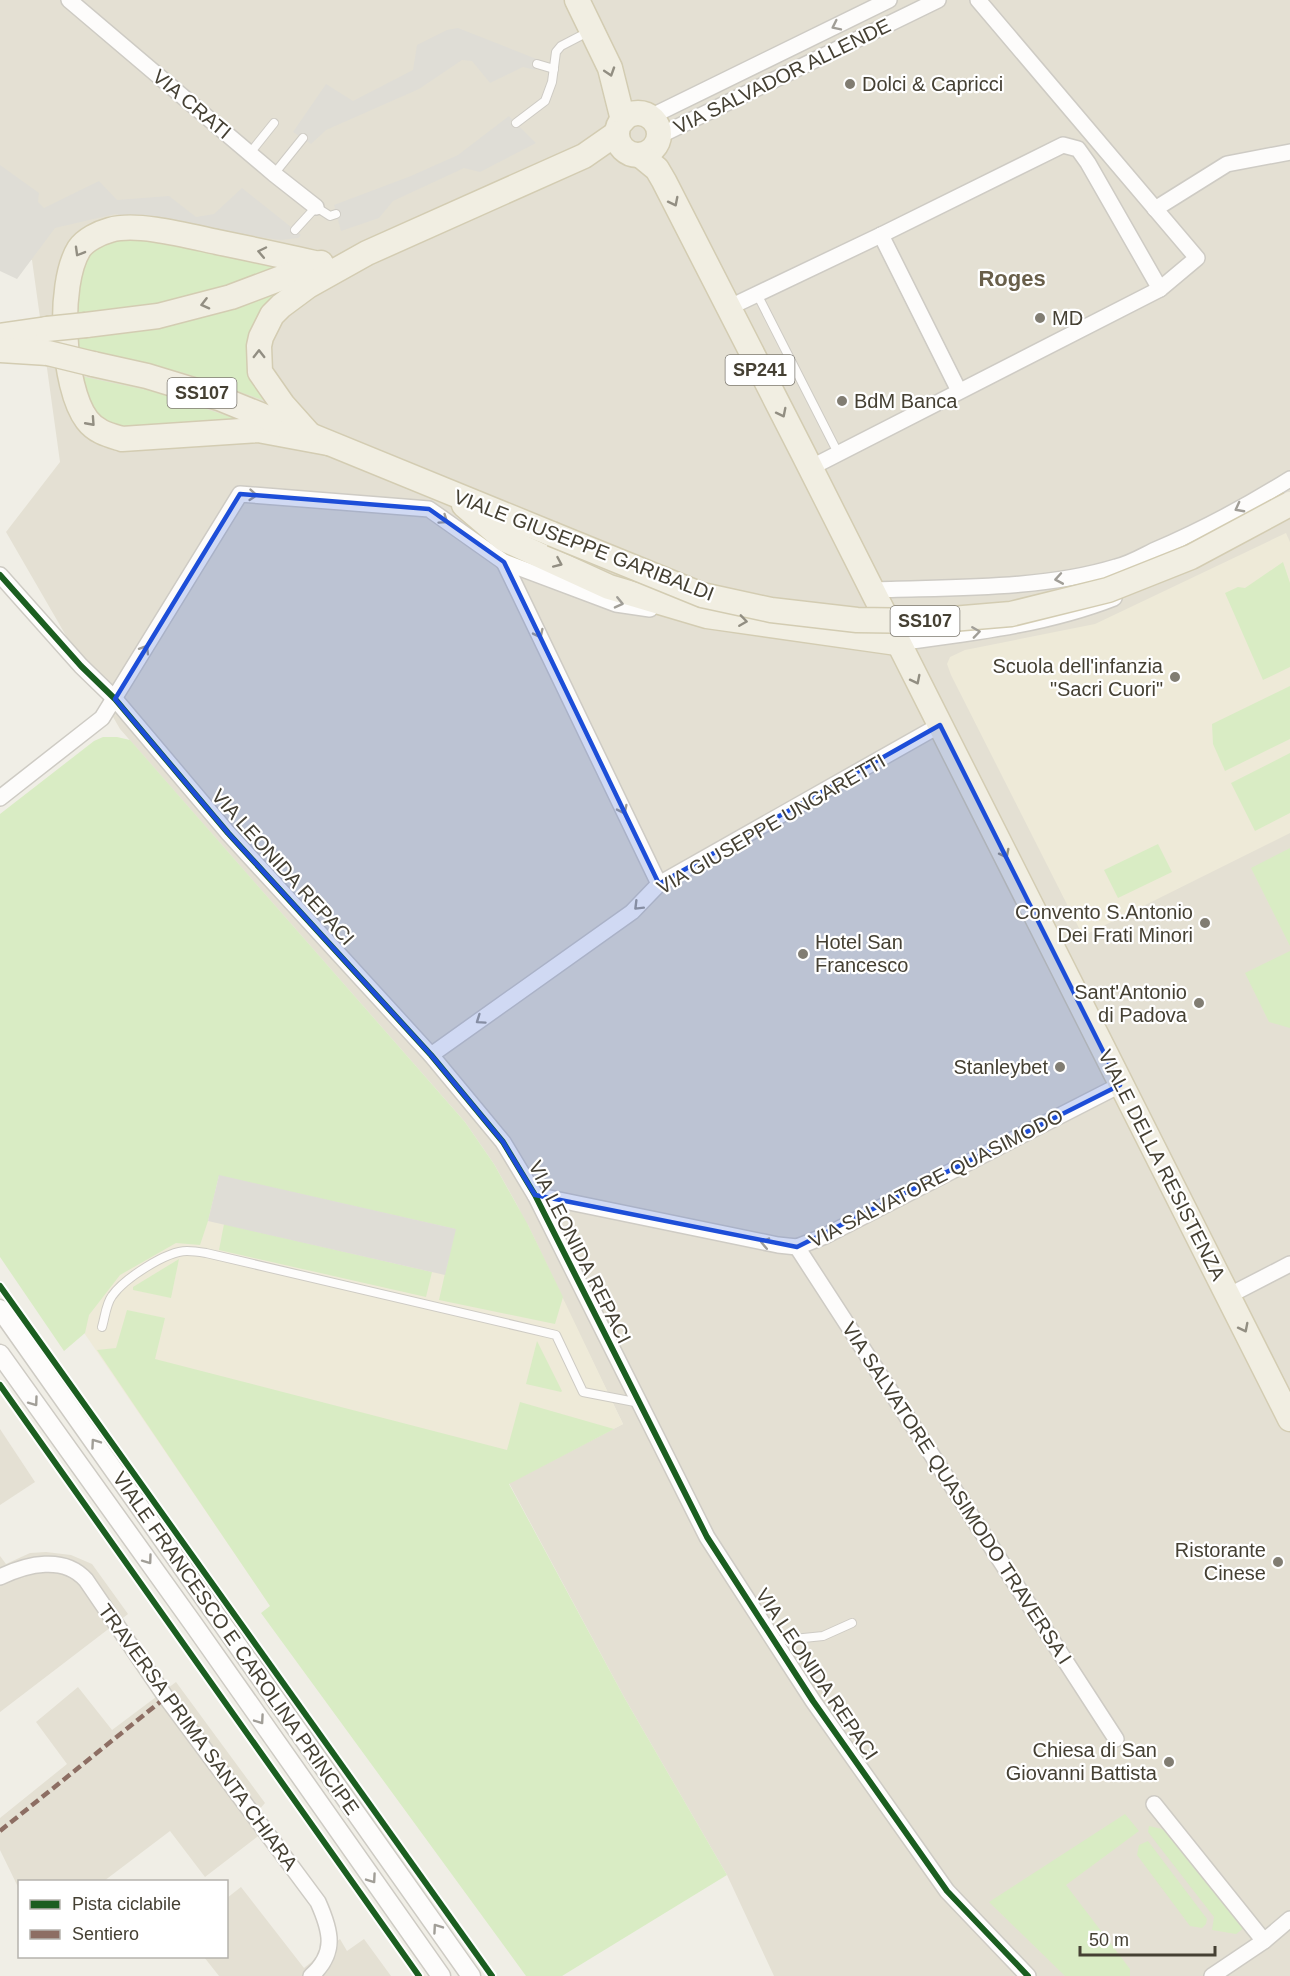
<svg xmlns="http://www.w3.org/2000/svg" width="1290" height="1976" font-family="Arial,sans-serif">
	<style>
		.residential { fill: #e4e0d3 }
		.education { fill: #eeead8 }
		.green { fill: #d9ecc4 }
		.parking { fill: #dfddd6 }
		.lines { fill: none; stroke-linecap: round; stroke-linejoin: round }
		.service-casing { stroke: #cecbc4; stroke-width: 10 }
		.minor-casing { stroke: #cecbc4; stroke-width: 18 }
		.tertiary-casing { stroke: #cecbc4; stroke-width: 21 }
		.primary-casing { stroke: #d3ccb2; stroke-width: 27 }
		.service { stroke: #fdfcfb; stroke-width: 8 }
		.minor { stroke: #fdfcfb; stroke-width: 15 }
		.tertiary { stroke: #fdfcfb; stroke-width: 18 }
		.primary { stroke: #f1eee2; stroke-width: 24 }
		.primary-bridge-casing { stroke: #d3ccb2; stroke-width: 27; stroke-linecap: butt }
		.primary-bridge { stroke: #f1eee2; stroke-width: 24 }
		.quiet { stroke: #8d6e63; stroke-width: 4.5; stroke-dasharray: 9 4.5; stroke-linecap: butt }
		.cycleway-casing { stroke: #fff; stroke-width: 10 }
		.cycleway { stroke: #1b5e20; stroke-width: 6 }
		.oneway { stroke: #a19e97 }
		.oneway2 { stroke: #928e82 }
		.marked { fill: #1d4ed8; fill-opacity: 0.2; stroke: #1d4ed8; stroke-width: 4.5; stroke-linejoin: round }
		.poi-dot { fill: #817d72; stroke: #fff; stroke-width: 2 }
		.labels { text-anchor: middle; stroke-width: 4.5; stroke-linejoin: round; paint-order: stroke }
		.shield { fill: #fff; stroke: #7d7970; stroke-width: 1.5 }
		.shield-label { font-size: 18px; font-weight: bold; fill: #454033 }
		.street-label { font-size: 20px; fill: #454033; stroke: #fff }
		.poi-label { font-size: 20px; fill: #454033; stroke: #fff; text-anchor: end }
		.quarter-label { font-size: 22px; font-weight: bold; fill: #695f4a; stroke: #fff }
	</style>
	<rect width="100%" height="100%" fill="#f0eee6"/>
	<!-- residential -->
	<g class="residential">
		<path d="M0,0H1290V1976H774L727,1875L624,1697L509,1483L623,1424L517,1205L494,1164L465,1122L120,729L6,532L60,462L32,260L0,253Z"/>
		<path d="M0,1429L35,1482L0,1505Z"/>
		<path d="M46,1552L71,1555L92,1564L128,1614L0,1712V1556L6,1564L30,1553Z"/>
		<path d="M176,1682L265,1803L258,1811L270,1827L205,1877L170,1831L104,1881L20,1882L19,1889L0,1850V1818L67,1764L36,1722L78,1687L112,1730Z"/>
		<path d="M241,1887L304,1968L340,1939L347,1951L364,1939L391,1976H219L204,1957L226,1956L227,1898Z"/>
	</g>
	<!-- education -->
	<g class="education">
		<path d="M1286,533L1290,542V833L1083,936L951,675L947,664L950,657L965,650L1095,624Z"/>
		<path d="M145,1184L528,1225L623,1424L271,1607L59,1296Z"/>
	</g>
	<!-- green -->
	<g class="green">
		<path d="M127,235L272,263V277L203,296L75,317L82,259L102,243Z"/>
		<path d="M280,293L271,307L263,400L184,373L120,357L47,343V339L178,323L211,315Z"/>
		<path d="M80,376L156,392L245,422L113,431L92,413Z"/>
		<path d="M1283,562L1290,583V667L1263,680L1225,593L1238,587L1245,588Z"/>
		<path d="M1290,686V739L1225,771L1213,744L1212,724Z"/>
		<path d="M103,737H117L130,740L465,1122L494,1164L528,1225L563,1297L555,1324L439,1300L455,1229L219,1176L208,1221L200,1245L176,1243L120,1275L89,1315L85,1333L64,1351L0,1257V814L94,741Z"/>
		<path d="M1290,753V813L1255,831L1231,783Z"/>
		<path d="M1158,844L1172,872L1118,898L1104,870Z"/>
		<path d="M1290,848V946L1251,868Z"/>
		<path d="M1290,951V1028L1269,1022L1245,973Z"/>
		<path d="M224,1224L432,1272L426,1297L219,1250Z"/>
		<path d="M179,1259L171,1298L133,1290V1287Z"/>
		<path d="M127,1310L165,1318L155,1359L507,1450L520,1402L614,1429L509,1484L624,1697L727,1875L562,1976H526L261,1613L270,1606L97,1350L116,1348Z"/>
		<path d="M537,1341L562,1391L561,1392L526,1384Z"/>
		<path d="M1125,1814L1139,1831L1066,1885L1130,1969V1976H1065L989,1902Z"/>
		<path d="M1149,1826L1166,1830L1244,1928L1236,1934L1212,1930L1214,1917L1148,1832Z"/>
		<path d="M1148,1841L1207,1919L1206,1924L1202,1928L1190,1926L1137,1855L1139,1845Z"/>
	</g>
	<!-- parking -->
	<g class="parking">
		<path d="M458,28L539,60L535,70L523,67L490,83L472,61L462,60L419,89L326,130L311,144L293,132L326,84L353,101L413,70L417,45L447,30Z"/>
		<path d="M509,116L536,143L480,172L464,168L393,201L379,218L341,231L334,205L411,176L458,155Z"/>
		<path d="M0,165L39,193L38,202L44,208L99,181L117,200L169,196L196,217L214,214L242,188L301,235L298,238L281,240L193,228L115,214L55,228L17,279L0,271Z"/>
		<path d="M219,1175L456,1229L445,1275L208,1221Z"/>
	</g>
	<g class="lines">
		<!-- service casing -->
		<g class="service-casing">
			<g id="service">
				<path d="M537,64L554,69"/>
				<path d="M516,123L545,101L552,82L556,52L561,46L588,32"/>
				<path d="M250,153L274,123"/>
				<path d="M274,174L303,138"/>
				<path d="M295,230L316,207L330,216L336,214"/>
				<path d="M757,294L838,453"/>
				<path d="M102,1327C105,1317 106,1304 112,1296C124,1279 166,1251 187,1251C193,1251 200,1252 206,1253L556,1335L583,1392L640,1403"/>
				<path d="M774,1641L823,1636L852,1623"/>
			</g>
		</g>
		<!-- minor casing -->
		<g class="minor-casing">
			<g id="minor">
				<path d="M69,0L274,174L316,207"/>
				<path d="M650,117L889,0"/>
				<path d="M659,136L938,0"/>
				<path d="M1155,209L1227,164L1290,152"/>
				<path d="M881,235L959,391"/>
				<path d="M728,308L881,235L1063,145L1078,149L1088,163L1160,289"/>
				<path d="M810,468L1160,289L1197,258L978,0"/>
				<path d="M504,562L659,884"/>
				<path d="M0,575L81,666L115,699L228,833L431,1055L503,1142L535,1195L707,1537L813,1701L947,1891L1028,1976"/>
				<path d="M872,590C950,587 1041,590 1116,567C1129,564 1141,557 1153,551C1200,531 1247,506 1290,479"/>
				<path d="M897,643C971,633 1045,625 1114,598"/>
				<path d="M0,798L102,718L240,494L429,509L504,562L616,604L650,609"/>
				<path d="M431,1055L632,912L659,884L940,725"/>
				<path d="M535,1195L778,1245L797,1247L825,1236L1120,1085"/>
				<path d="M797,1247L1116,1739"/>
				<path d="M1228,1296L1290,1264"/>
				<path d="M0,1577C27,1564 64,1555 86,1580L165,1696L318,1902C331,1931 337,1953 311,1976"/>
				<path d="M1154,1804L1264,1941"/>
				<path d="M1212,1976L1264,1941L1290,1919"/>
			</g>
		</g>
		<!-- tertiary casing -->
		<g class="tertiary-casing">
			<g id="tertiary">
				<path d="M0,1309L471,1976"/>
				<path d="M0,1354L194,1625L441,1976"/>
			</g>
		</g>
		<!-- primary casing -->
		<g class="primary-casing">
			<g id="primary">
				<path d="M577,0L610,68L623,120"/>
				<circle cx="638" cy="134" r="21"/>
				<path d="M640,155L657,169L664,181L803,453L1290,1419"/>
				<path d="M319,264C285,256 251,249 217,242C189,236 137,222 110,230C99,233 85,240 79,249C57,284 62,387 87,420C96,432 109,435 122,439L258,430L328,443"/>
				<path d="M86,325L158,316L231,297L321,263"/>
				<path d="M0,336L47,329"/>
				<path d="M0,350L48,353"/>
				<path d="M93,364L147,376L219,398L552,534"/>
				<path d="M308,433L283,405L260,372L259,346L261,337L272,315L281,306L308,286L367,253L584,156L617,133"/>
				<path d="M464,505L504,539L609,587L707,616L897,643"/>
			</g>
		</g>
		<!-- service -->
		<use href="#service" class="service"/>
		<!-- minor -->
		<use href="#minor" class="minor"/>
		<!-- tertiary -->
		<use href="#tertiary" class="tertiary"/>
		<!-- primary -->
		<use href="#primary" class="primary"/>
		<!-- primary-bridge casing -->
		<g class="primary-bridge-casing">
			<g id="primary-bridge">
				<path d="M47,329L86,325"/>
				<path d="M48,353L93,364"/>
				<path d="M552,534L702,595L771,610L857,620L928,621L1011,614L1108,590L1191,557L1290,504"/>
			</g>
		</g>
		<!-- primary-bridge -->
		<use href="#primary-bridge" class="primary-bridge"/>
		<!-- quiet -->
		<path class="quiet" d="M0,1831L160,1702"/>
		<!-- cycleway casing -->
		<g class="cycleway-casing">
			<g id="cycleway">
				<path d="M0,575L81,666L115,699L228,833L431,1055L503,1142L535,1195L707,1537L813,1701L947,1891L1028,1976"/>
				<path d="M0,1286L492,1976"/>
				<path d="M0,1385L419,1976"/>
			</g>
		</g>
		<!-- cycleway -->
		<use href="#cycleway" class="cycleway"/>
	</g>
	<!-- one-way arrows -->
	<defs><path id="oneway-chevron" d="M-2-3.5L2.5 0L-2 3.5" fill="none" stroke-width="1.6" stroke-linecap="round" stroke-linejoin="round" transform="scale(1.5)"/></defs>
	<g class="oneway">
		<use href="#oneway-chevron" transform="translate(836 26) rotate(154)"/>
		<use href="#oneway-chevron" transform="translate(253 495) rotate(5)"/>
		<use href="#oneway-chevron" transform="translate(1239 508) rotate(152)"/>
		<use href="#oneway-chevron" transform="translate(444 520) rotate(35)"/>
		<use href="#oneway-chevron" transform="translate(1059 579) rotate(170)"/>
		<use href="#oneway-chevron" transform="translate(619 603) rotate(13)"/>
		<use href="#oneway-chevron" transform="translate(976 632) rotate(-8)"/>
		<use href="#oneway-chevron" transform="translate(539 634) rotate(64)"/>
		<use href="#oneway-chevron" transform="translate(145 649) rotate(-59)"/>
		<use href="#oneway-chevron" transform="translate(623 810) rotate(64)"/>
		<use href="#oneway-chevron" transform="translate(638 906) rotate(135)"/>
		<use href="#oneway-chevron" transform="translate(480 1020) rotate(145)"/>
		<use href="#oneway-chevron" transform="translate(765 1243) rotate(-168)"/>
		<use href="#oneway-chevron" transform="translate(34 1402) rotate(54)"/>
		<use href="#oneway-chevron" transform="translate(95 1443) rotate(-125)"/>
		<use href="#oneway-chevron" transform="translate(148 1560) rotate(54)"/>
		<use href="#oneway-chevron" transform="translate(260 1720) rotate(55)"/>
		<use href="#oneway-chevron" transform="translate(372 1879) rotate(55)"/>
		<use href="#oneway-chevron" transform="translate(437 1928) rotate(-125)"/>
	</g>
	<g class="oneway2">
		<use href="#oneway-chevron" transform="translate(610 72) rotate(72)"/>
		<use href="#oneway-chevron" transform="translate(674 202) rotate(63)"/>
		<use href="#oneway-chevron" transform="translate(79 252) rotate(120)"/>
		<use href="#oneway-chevron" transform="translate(262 252) rotate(-168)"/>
		<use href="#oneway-chevron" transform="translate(205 304) rotate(166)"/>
		<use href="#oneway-chevron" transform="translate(259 354) rotate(-90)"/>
		<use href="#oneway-chevron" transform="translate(782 413) rotate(63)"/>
		<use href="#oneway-chevron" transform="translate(91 422) rotate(48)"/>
		<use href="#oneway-chevron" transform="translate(558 563) rotate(24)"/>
		<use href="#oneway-chevron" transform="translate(743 621) rotate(8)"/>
		<use href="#oneway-chevron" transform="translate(916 680) rotate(63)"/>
		<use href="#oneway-chevron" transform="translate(1005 854) rotate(63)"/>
		<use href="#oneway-chevron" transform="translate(1244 1328) rotate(63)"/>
	</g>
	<!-- marked area -->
	<path class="marked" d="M240,494L429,509L504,562L659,884L940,725L1120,1085L797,1247L535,1195L503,1142L431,1055L228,833L115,699Z"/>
	<!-- markers -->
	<g class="poi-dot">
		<circle cx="850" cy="84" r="6"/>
		<circle cx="1040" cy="318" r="6"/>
		<circle cx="842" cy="401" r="6"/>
		<circle cx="1175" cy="677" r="6"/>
		<circle cx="1205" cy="923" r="6"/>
		<circle cx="803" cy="954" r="6"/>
		<circle cx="1199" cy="1003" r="6"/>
		<circle cx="1060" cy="1067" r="6"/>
		<circle cx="1278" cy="1562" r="6"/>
		<circle cx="1169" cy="1762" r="6"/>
	</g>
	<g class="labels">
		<!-- shield labels -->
		<g class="shield">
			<rect x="725.5" y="355" width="69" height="30" rx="4.5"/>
			<rect x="167.5" y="378" width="69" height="30" rx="4.5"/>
			<rect x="890.5" y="606" width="69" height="30" rx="4.5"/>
		</g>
		<g class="shield-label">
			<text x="760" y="376">SP241</text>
			<text x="202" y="399">SS107</text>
			<text x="925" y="627">SS107</text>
		</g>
		<!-- street labels -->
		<g class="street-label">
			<text transform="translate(782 76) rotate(-26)" y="7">VIA SALVADOR ALLENDE</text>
			<text transform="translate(192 104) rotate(40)" y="7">VIA CRATI</text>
			<text transform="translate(584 545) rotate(21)" y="7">VIALE GIUSEPPE GARIBALDI</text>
			<text transform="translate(771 824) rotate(-30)" y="7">VIA GIUSEPPE UNGARETTI</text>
			<text transform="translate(283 867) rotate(48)" y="7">VIA LEONIDA REPACI</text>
			<text transform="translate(1162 1165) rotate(63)" y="7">VIALE DELLA RESISTENZA</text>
			<text transform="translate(936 1178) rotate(-27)" y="7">VIA SALVATORE QUASIMODO</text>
			<text transform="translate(580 1252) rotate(63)" y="7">VIA LEONIDA REPACI</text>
			<text transform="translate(957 1493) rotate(57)" y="7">VIA SALVATORE QUASIMODO TRAVERSA I</text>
			<text transform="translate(236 1643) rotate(55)" y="7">VIALE FRANCESCO E CAROLINA PRINCIPE</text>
			<text transform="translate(817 1674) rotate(56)" y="7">VIA LEONIDA REPACI</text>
			<text transform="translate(198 1737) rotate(54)" y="7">TRAVERSA PRIMA SANTA CHIARA</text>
		</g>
		<!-- poi labels -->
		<g class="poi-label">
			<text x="862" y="91" text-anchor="start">Dolci &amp; Capricci</text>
			<text x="1052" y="325" text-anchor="start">MD</text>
			<text x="854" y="408" text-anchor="start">BdM Banca</text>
			<text x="1163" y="673">Scuola dell'infanzia<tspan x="1163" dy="23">"Sacri Cuori"</tspan></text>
			<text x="1193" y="919">Convento S.Antonio<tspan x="1193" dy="23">Dei Frati Minori</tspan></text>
			<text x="815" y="949" text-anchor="start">Hotel San<tspan x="815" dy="23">Francesco</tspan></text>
			<text x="1187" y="999">Sant'Antonio<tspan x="1187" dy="23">di Padova</tspan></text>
			<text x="1048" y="1074">Stanleybet</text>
			<text x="1266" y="1557">Ristorante<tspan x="1266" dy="23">Cinese</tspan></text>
			<text x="1157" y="1757">Chiesa di San<tspan x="1157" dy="23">Giovanni Battista</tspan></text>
		</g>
		<!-- quarter labels -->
		<g class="quarter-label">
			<text x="1012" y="286">Roges</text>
		</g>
	</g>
	<!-- legend -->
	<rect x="18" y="1880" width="210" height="78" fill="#ffffff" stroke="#b5b3ad" stroke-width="1.5"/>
	<rect x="30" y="1900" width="30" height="9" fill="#1b5e20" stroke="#b5b3ad" stroke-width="1.5"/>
	<text x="72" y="1910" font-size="18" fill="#454033">Pista ciclabile</text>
	<rect x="30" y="1930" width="30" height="9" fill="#8d6e63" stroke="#b5b3ad" stroke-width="1.5"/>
	<text x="72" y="1940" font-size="18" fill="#454033">Sentiero</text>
	<!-- scale -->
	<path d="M1080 1946v9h135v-9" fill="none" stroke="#454033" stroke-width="3"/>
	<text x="1089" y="1946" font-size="18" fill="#454033" stroke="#ffffff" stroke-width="4.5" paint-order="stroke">50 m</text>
</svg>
